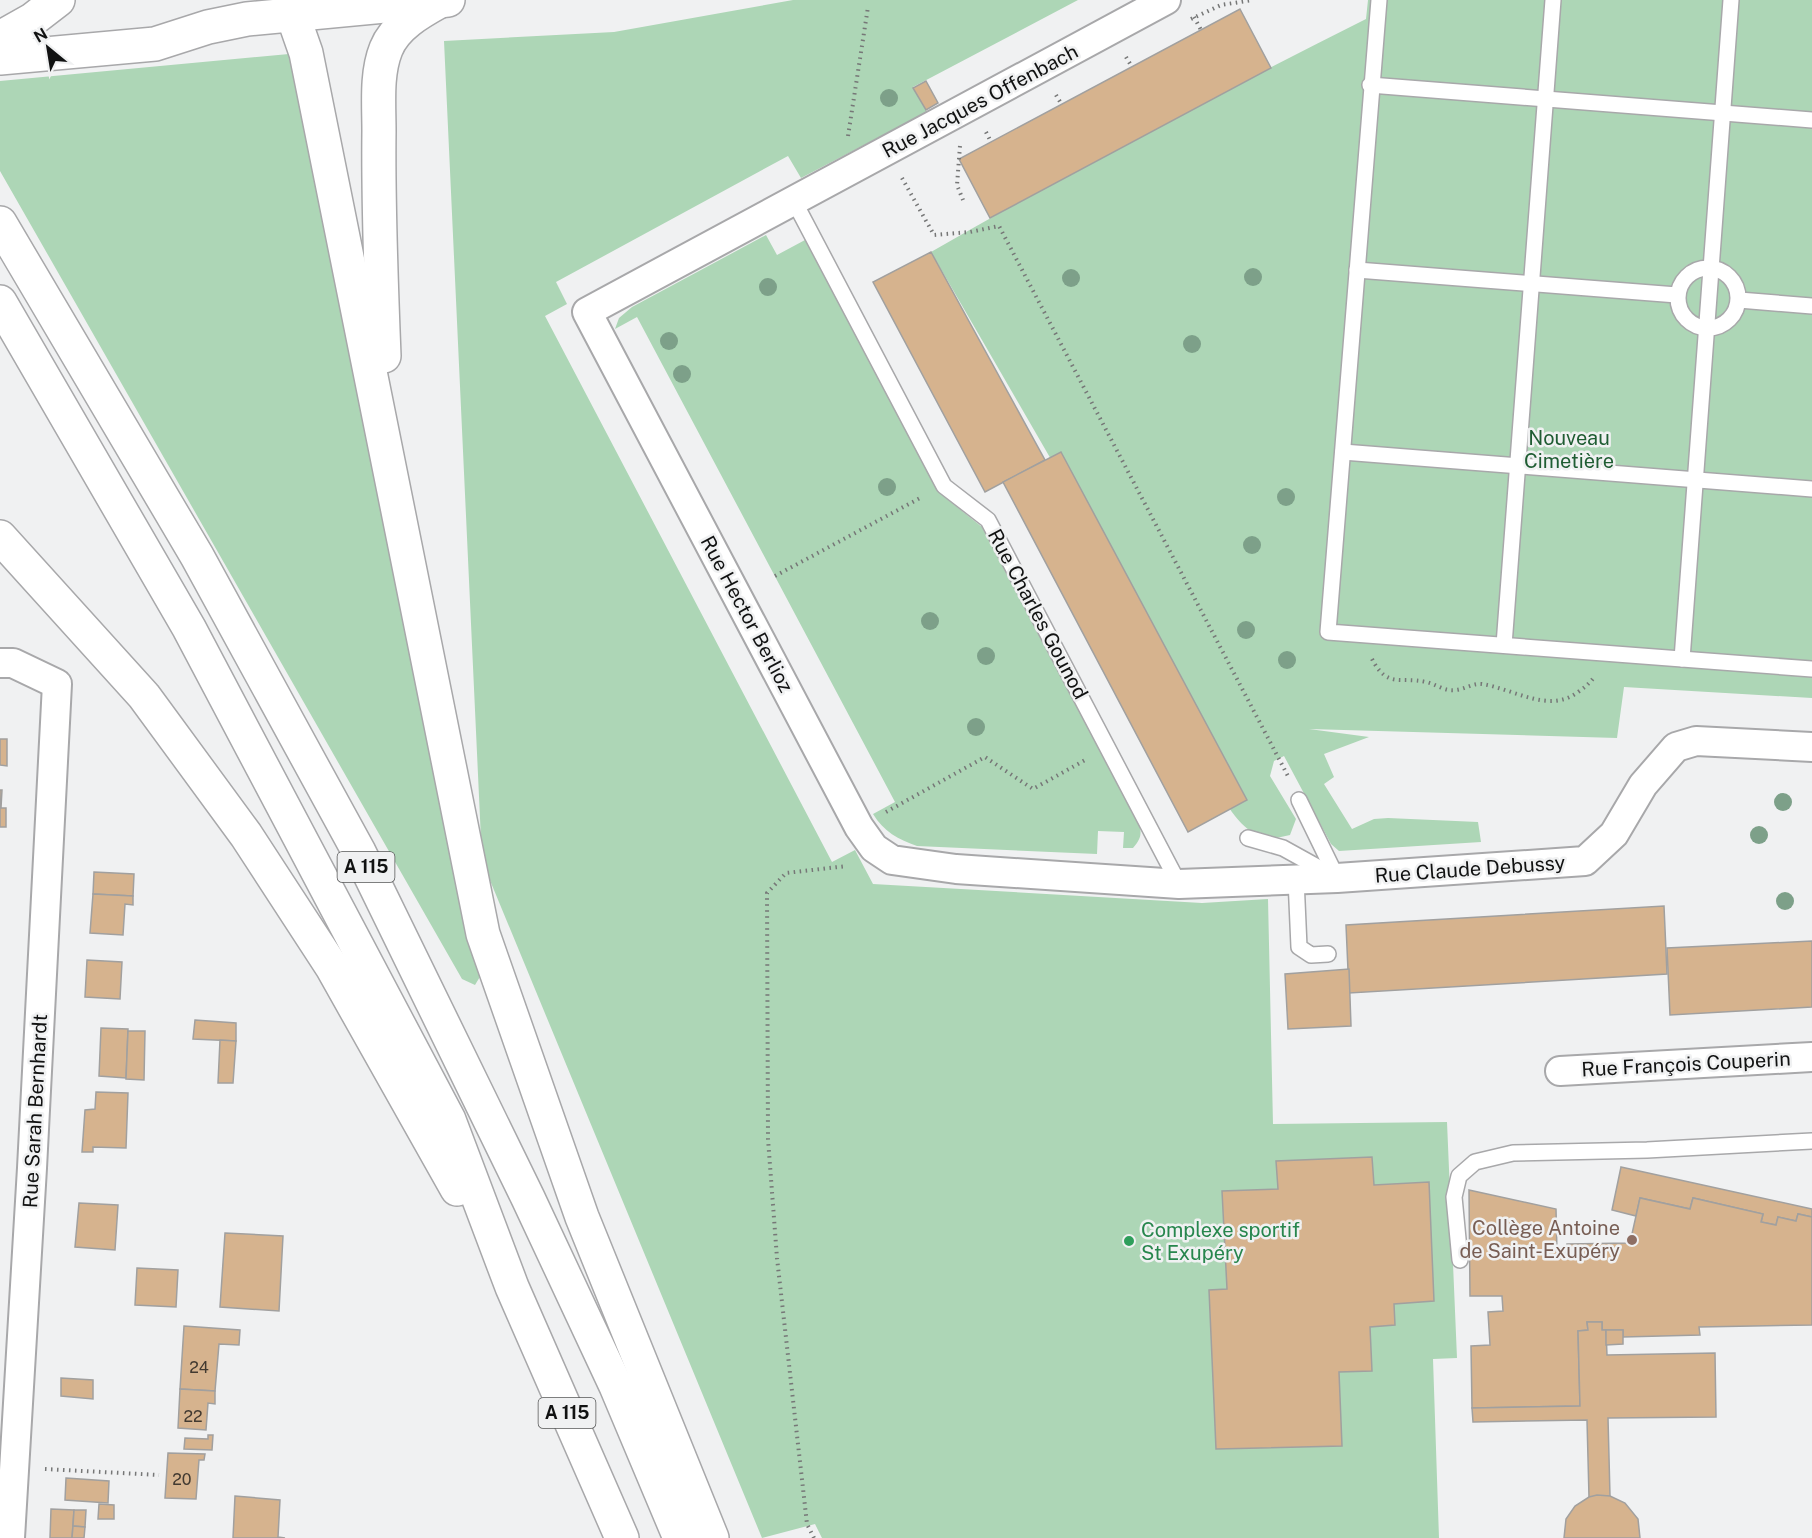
<svg xmlns="http://www.w3.org/2000/svg" width="1812" height="1538" font-family="'Public Sans',sans-serif">
	<style>
		.green { fill: #add6b6 }
		.building { fill: #d6b38e; stroke: #a1a09f; stroke-width: 1.5 }
		.lines { fill: none; stroke-linecap: round; stroke-linejoin: round }
		.service-casing { stroke: #a8a8aa; stroke-width: 18 }
		.minor-casing { stroke: #a8a8aa; stroke-width: 32 }
		.tertiary-casing { stroke: #a8a8aa; stroke-width: 36 }
		.motorway-casing { stroke: #a8a8aa; stroke-width: 36 }
		.path { stroke: #767777; stroke-width: 4; stroke-dasharray: 1.5 4.5; stroke-linecap: butt }
		.service { stroke: #fff; stroke-width: 15 }
		.minor { stroke: #fff; stroke-width: 28 }
		.tertiary { stroke: #fff; stroke-width: 33 }
		.motorway { stroke: #fff; stroke-width: 33 }
		.tree { fill: #7da089 }
		.education-dot { fill: #8d6e63; stroke: #f0f1f2; stroke-width: 2 }
		.leisure-dot { fill: #2e9e5b; stroke: #f0f1f2; stroke-width: 2 }
		.labels { text-anchor: middle; stroke-width: 5; stroke-linejoin: round; paint-order: stroke }
		.number-label { font-size: 16px; fill: #423a31 }
		.shield { fill: #f0f1f2; stroke: #545555; stroke-width: 1.5 }
		.shield-label { font-size: 18px; font-weight: bold; fill: #111212 }
		.street-label { font-size: 20px; fill: #111212; stroke: #f0f1f2 }
		.park-label { font-size: 20px; fill: #1f5d33; stroke: #f0f1f2 }
		.education-label { font-size: 20px; fill: #785e54; stroke: #f0f1f2; text-anchor: end }
		.leisure-label { font-size: 20px; fill: #27864d; stroke: #f0f1f2; text-anchor: start }
	</style>
	<rect width="100%" height="100%" fill="#f0f1f2"/>
	<!-- green -->
	<g class="green">
		<path d="M793,0H1078L913,87L927,112L801,178L788,156L556,282L567,304L545,316L832,862L855,850L873,884L1202,903L1268,899L1273,1124L1447,1122L1457,1358L1433,1359L1439,1538H822L815,1524L762,1538L482,861L444,41L614,32Z"/>
		<path d="M1368,0H1812V698L1624,687L1617,738L1309,729L1369,737L1324,754L1334,777L1324,784L1352,829L1374,819L1388,818L1478,822L1481,842L1339,851L1331,844L1284,756L1274,761L1270,776L1296,819L1290,835C1284,836 1278,838 1271,838C1255,839 1238,822 1230,809L1247,800L1236,779L931,252C1073,170 1219,93 1366,19Z"/>
		<path d="M289,54L463,917L481,975L475,985L462,979L0,171V81Z"/>
		<path d="M766,235L777,255L805,240L942,495L982,527L1139,823C1142,834 1141,839 1133,848H1123L1124,832L1098,831L1097,854L917,846C899,840 883,831 873,814L895,802L637,317L615,329L619,318L632,307Z"/>
	</g>
	<!-- building -->
	<g class="building">
		<path d="M1240,9L1271,68L990,218L959,159Z"/>
		<path d="M926,81L938,103L926,110L913,88Z"/>
		<path d="M931,252L1045,460L985,492L873,282Z"/>
		<path d="M1061,452L1247,800L1188,832L1003,482Z"/>
		<path d="M0,739H7V766L0,765Z"/>
		<path d="M0,790H2L1,808H6V827H0Z"/>
		<path d="M94,872L134,874L133,896L93,894Z"/>
		<path d="M93,894L133,896V905L125,904L123,935L90,933Z"/>
		<path d="M1664,906L1667,974L1349,993L1346,925Z"/>
		<path d="M1812,941V1007L1670,1015L1667,948Z"/>
		<path d="M87,960L122,962L120,999L85,997Z"/>
		<path d="M1349,969L1351,1026L1288,1029L1285,974Z"/>
		<path d="M195,1020L236,1023V1041L193,1039Z"/>
		<path d="M101,1028L128,1029L126,1078L99,1076Z"/>
		<path d="M128,1031H145L144,1080L126,1079Z"/>
		<path d="M220,1040L236,1041L233,1083H218Z"/>
		<path d="M96,1092L128,1093L126,1148L93,1147V1152H82L85,1110L95,1109Z"/>
		<path d="M1372,1157L1374,1185L1429,1182L1434,1301L1394,1304L1395,1325L1370,1327L1372,1371L1339,1372L1342,1446L1216,1449L1209,1290L1227,1289L1222,1191L1278,1189L1276,1161Z"/>
		<path d="M1621,1167L1812,1209V1217L1798,1214L1796,1221L1778,1217L1776,1225L1761,1222L1763,1214L1693,1198L1690,1209L1640,1198L1636,1216L1612,1210Z"/>
		<path d="M1469,1190L1556,1209L1557,1252H1567V1244L1630,1243L1640,1198L1690,1209L1693,1198L1763,1214L1761,1222L1776,1225L1778,1217L1796,1221L1798,1214L1812,1217V1325L1699,1327L1700,1335L1623,1337V1330H1602V1322H1587L1588,1330L1578,1331L1580,1406L1472,1408L1471,1346L1490,1345L1488,1312L1503,1311L1502,1296H1470Z"/>
		<path d="M79,1203L118,1205L115,1250L75,1247Z"/>
		<path d="M225,1233L283,1236L279,1311L220,1307Z"/>
		<path d="M137,1268L178,1270L176,1307L135,1305Z"/>
		<path d="M1587,1322H1602V1330H1606L1607,1355L1715,1353L1716,1417L1608,1418L1610,1496L1589,1497L1587,1420L1473,1422L1472,1408L1580,1406L1578,1331L1588,1330Z"/>
		<path d="M184,1326L240,1330L239,1345L219,1344L215,1391L180,1389Z"/>
		<path d="M1606,1330H1623V1344L1606,1345Z"/>
		<path d="M61,1378L93,1380V1399L61,1396Z"/>
		<path d="M180,1389L215,1391V1404L208,1403L206,1430L178,1428Z"/>
		<path d="M208,1435H213L212,1450L184,1449L185,1438L208,1439Z"/>
		<path d="M168,1453L205,1454L204,1460H199L196,1499L165,1498Z"/>
		<path d="M66,1478L109,1481L108,1503L65,1500Z"/>
		<path d="M1597,1495L1610,1496L1625,1503L1638,1519L1640,1538H1564L1566,1519L1575,1506L1589,1497Z"/>
		<path d="M235,1496L280,1500L278,1537L285,1538H233Z"/>
		<path d="M99,1504L114,1505V1519H98Z"/>
		<path d="M51,1509L74,1510L72,1538H50Z"/>
		<path d="M74,1510H86L85,1527L73,1526Z"/>
		<path d="M73,1526L85,1527L84,1538H72Z"/>
	</g>
	<g class="lines">
		<!-- service casing -->
		<g class="service-casing">
			<g id="service">
				<path d="M1379,0L1328,632L1812,669"/>
				<path d="M1370,85L1812,120"/>
				<path d="M794,201L944,486L988,520L1179,884"/>
				<circle cx="1708" cy="298" r="30"/>
				<path d="M1357,270L1677,295"/>
				<path d="M1739,300L1812,306"/>
				<path d="M1343,452L1812,489"/>
				<path d="M1504,645L1553,0"/>
				<path d="M1682,659L1731,0"/>
				<path d="M1299,800L1337,878"/>
				<path d="M1248,838L1283,848L1330,874"/>
				<path d="M1296,879L1299,947L1311,955L1328,954"/>
				<path d="M1460,1260L1454,1197L1459,1176L1475,1162L1513,1153L1647,1150L1812,1141"/>
			</g>
		</g>
		<!-- minor casing -->
		<g class="minor-casing">
			<g id="minor">
				<path d="M1166,0L587,312L859,827L874,848L892,860L956,869L1179,884L1337,878L1585,861L1614,834L1643,785L1676,747L1696,741L1812,747"/>
				<path d="M0,663H13L57,684L32,1168L10,1538"/>
				<path d="M1560,1071L1812,1057"/>
			</g>
		</g>
		<!-- tertiary casing -->
		<g class="tertiary-casing">
			<path id="tertiary" d="M0,58L155,44L208,27L247,19L448,0"/>
		</g>
		<!-- motorway casing -->
		<g class="motorway-casing">
			<g id="motorway">
				<path d="M292,13L306,53L483,934L582,1217L712,1538"/>
				<path d="M0,38L32,20L58,0"/>
				<path d="M0,223L197,556L359,852L528,1198L616,1386L680,1538"/>
				<path d="M0,302L189,628L449,1120L512,1287L622,1538"/>
				<path d="M384,356C381,281 378,206 379,131C379,104 376,74 386,49C395,26 420,12 440,1"/>
				<path d="M0,537L144,696L246,835L332,967L457,1189"/>
			</g>
		</g>
		<!-- path -->
		<g class="path">
			<path d="M1194,17L1201,30"/>
			<path d="M1191,19L1221,5L1253,0"/>
			<path d="M1126,57L1132,67"/>
			<path d="M1056,95L1062,105"/>
			<path d="M986,132L991,142"/>
			<path d="M848,136L868,7"/>
			<path d="M960,146L957,185L963,200"/>
			<path d="M902,178L934,235L970,232L999,226L1289,778"/>
			<path d="M775,576L922,497"/>
			<path d="M1372,659C1388,689 1399,676 1426,682C1436,684 1445,692 1456,690C1465,689 1473,683 1482,684C1514,689 1549,714 1578,692C1585,687 1590,683 1595,676"/>
			<path d="M886,812L985,757L1033,789L1087,759"/>
			<path d="M45,1469L159,1475"/>
			<path d="M814,1538L807,1524L777,1258L768,1139L767,893L786,873L847,866"/>
		</g>
		<!-- service -->
		<use href="#service" class="service"/>
		<!-- minor -->
		<use href="#minor" class="minor"/>
		<!-- tertiary -->
		<use href="#tertiary" class="tertiary"/>
		<!-- motorway -->
		<use href="#motorway" class="motorway"/>
	</g>
	<!-- trees -->
	<g class="tree">
		<circle cx="889" cy="98" r="9"/>
		<circle cx="1253" cy="277" r="9"/>
		<circle cx="1071" cy="278" r="9"/>
		<circle cx="768" cy="287" r="9"/>
		<circle cx="669" cy="341" r="9"/>
		<circle cx="1192" cy="344" r="9"/>
		<circle cx="682" cy="374" r="9"/>
		<circle cx="887" cy="487" r="9"/>
		<circle cx="1286" cy="497" r="9"/>
		<circle cx="1252" cy="545" r="9"/>
		<circle cx="930" cy="621" r="9"/>
		<circle cx="1246" cy="630" r="9"/>
		<circle cx="986" cy="656" r="9"/>
		<circle cx="1287" cy="660" r="9"/>
		<circle cx="976" cy="727" r="9"/>
		<circle cx="1783" cy="802" r="9"/>
		<circle cx="1759" cy="835" r="9"/>
		<circle cx="1785" cy="901" r="9"/>
	</g>
	<!-- markers -->
	<circle class="education-dot" cx="1632" cy="1240" r="6"/>
	<circle class="leisure-dot" cx="1129" cy="1241" r="6"/>
	<g class="labels">
		<!-- number labels -->
		<g class="number-label">
			<text x="199" y="1373">24</text>
			<text x="193" y="1422">22</text>
			<text x="182" y="1485">20</text>
		</g>
		<!-- shield labels -->
		<g class="shield">
			<rect x="337.5" y="852" width="57" height="30" rx="4.5"/>
			<rect x="538.5" y="1398" width="57" height="30" rx="4.5"/>
		</g>
		<g class="shield-label">
			<text x="366" y="873">A 115</text>
			<text x="567" y="1419">A 115</text>
		</g>
		<!-- street labels -->
		<g class="street-label">
			<text transform="translate(980 101) rotate(-28)" y="7">Rue Jacques Offenbach</text>
			<text transform="translate(747 614) rotate(62)" y="7">Rue Hector Berlioz</text>
			<text transform="translate(1038 614) rotate(62)" y="7">Rue Charles Gounod</text>
			<text transform="translate(1470 869) rotate(-4)" y="7">Rue Claude Debussy</text>
			<text transform="translate(1686 1064) rotate(-3)" y="7">Rue François Couperin</text>
			<text transform="translate(35 1111) rotate(-87)" y="7">Rue Sarah Bernhardt</text>
		</g>
		<!-- park labels -->
		<g class="park-label">
			<text x="1569" y="445">Nouveau<tspan x="1569" dy="23">Cimetière</tspan></text>
		</g>
		<!-- education labels -->
		<g class="education-label">
			<text x="1620" y="1235">Collège Antoine<tspan x="1620" dy="23">de Saint-Exupéry</tspan></text>
		</g>
		<!-- leisure labels -->
		<g class="leisure-label">
			<text x="1141" y="1237">Complexe sportif<tspan x="1141" dy="23">St Exupéry</tspan></text>
		</g>
	</g>
	<!-- north arrow -->
	<g transform="translate(48 48) rotate(330)" stroke="#f0f1f2" stroke-width="4.5" paint-order="stroke">
	<path d="M0-4.5L10 22L0 15L-10 22Z" fill="#111212"/>
	<text y="-9" font-size="16" font-weight="bold" text-anchor="middle" fill="#111212">N</text>
	</g>
</svg>
